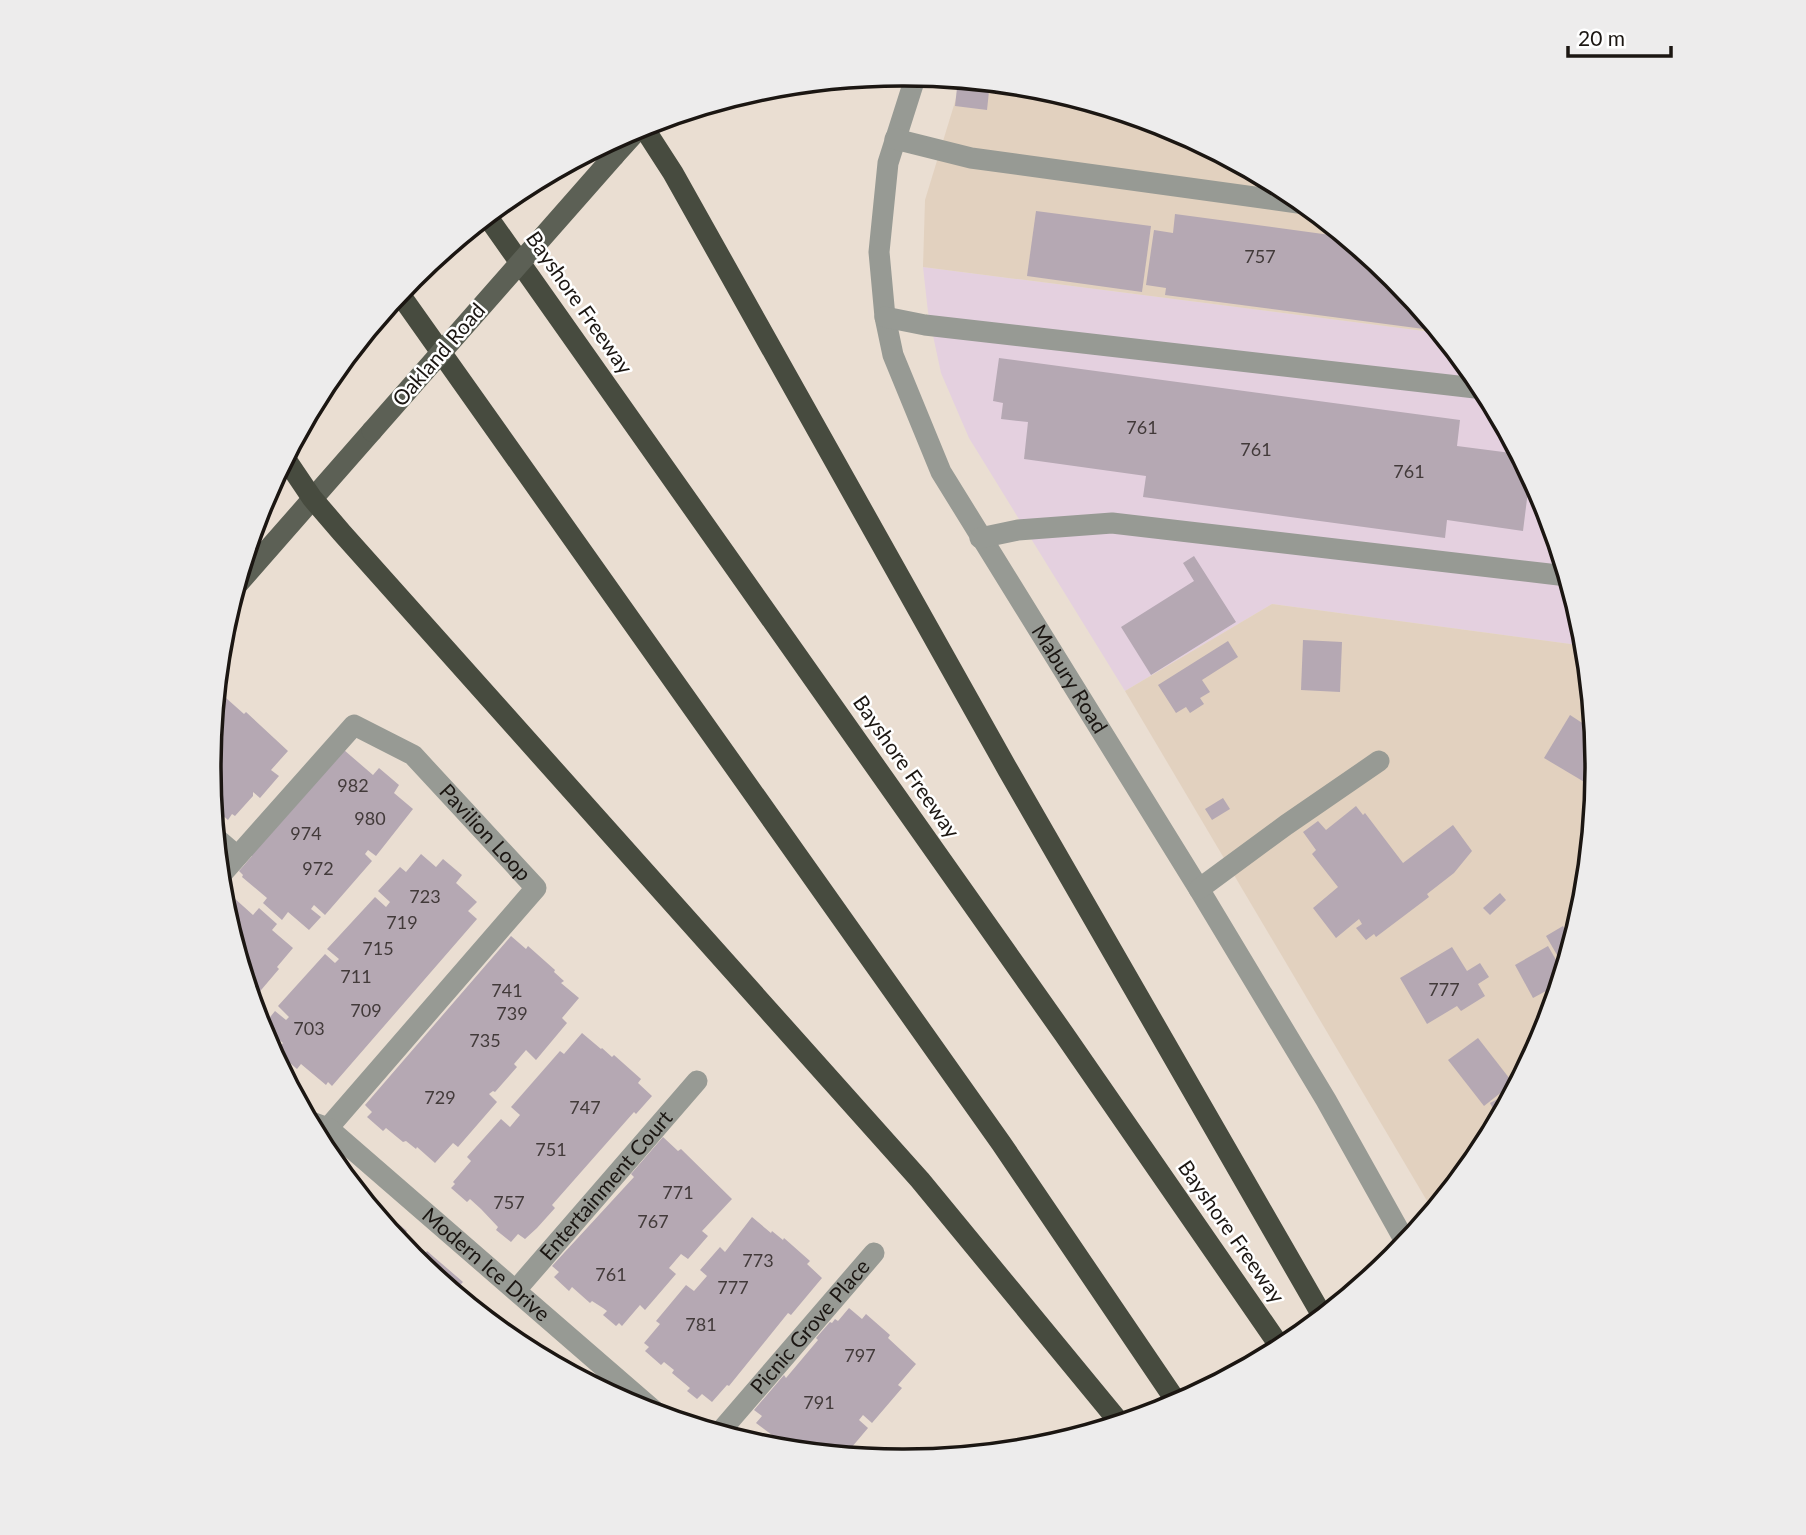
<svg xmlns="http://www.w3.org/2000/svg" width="1806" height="1535" font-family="Lato,sans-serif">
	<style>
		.commercial { fill: #e4d0df }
		.built { fill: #e2d1bf }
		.building { fill: #b5a8b3 }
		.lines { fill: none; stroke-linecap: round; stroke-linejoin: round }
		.minor { stroke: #979a94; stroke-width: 21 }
		.major { stroke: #5c6055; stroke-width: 21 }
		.highway { stroke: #474b3f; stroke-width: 21 }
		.major-bridge { stroke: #5c6055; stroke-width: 21 }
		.labels { text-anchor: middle; stroke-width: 5; stroke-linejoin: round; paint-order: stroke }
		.number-label { font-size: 18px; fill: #423a3a }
		.street-label { font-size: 21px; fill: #1b1612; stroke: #fff }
		.rim { fill: none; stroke: #1b1612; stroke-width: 3.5 }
	</style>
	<rect width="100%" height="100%" fill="#eaded2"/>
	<!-- commercial -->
	<path class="commercial" d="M923,267L1440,333L1480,382L1544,502L1584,632L1585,646L1272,604L1125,691L969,438L941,373L928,312Z"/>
	<!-- built -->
	<g class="built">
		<path d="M962,79L1039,87L1169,126L1289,191L1394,277L1440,333L923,267L925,200Z"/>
		<path d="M1272,604L1585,646L1597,768L1584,903L1544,1033L1480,1153L1433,1211L1125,691Z"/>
	</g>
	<!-- building -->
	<g class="building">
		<path d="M958,79L990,82L987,110L955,106Z"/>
		<path d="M1036,211L1151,226L1142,292L1027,276Z"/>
		<path d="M1175,214L1345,237L1394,277L1439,331L1165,295L1166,288L1146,285L1154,230L1173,233Z"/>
		<path d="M999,358L1460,420L1457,446L1519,454L1530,475L1523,531L1447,520L1445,538L1143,497L1146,476L1024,459L1028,422L1001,419L1003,403L993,401Z"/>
		<path d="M1194,556L1236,622L1151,675L1121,627L1194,581L1183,563Z"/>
		<path d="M1303,640L1342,642L1340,692L1301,690Z"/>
		<path d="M1228,641L1238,657L1202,680L1210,692L1200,698L1204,704L1190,713L1186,707L1176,713L1158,685Z"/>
		<path d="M217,690L244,714L246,712L288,751L271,770L279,776L260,798L253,792V796L235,816L232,814L228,820L213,807L209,767Z"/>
		<path d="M1570,715L1593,730L1597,766L1586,783L1544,758Z"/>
		<path d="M344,750L373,775L379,768L399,785L394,793L413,809L376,856L368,850L365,854L372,861L325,915L314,905L311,909L321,917L309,930L288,912L282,920L263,903L267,898L242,877L243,875L239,871L252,856L250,855Z"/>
		<path d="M1223,798L1230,809L1212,820L1205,809Z"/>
		<path d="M1356,806L1363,815L1365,813L1403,863L1453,825L1472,851L1454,873L1427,894L1429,897L1376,937L1374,934L1366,940L1356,928L1362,924L1359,919L1336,938L1313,908L1338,887L1312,854L1316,850L1303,832L1318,821L1326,830Z"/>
		<path d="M421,854L436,867L443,859L462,875L456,883L477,902L468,911L477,919L332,1086L328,1082L326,1085L301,1064L297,1069L276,1051L283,1043L263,1026L275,1011L286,1020L289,1017L278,1006L325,954L335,963L339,959L327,949L375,897L386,907L390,902L378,891L400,867L406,872Z"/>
		<path d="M223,888L253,915L259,908L277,924L272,930L293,948L277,967L279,969L256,996L248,989L222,902Z"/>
		<path d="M1500,893L1506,900L1490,915L1483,908Z"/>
		<path d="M1563,926L1572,942L1564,967L1546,936Z"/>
		<path d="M511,936L526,949L528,946L555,970L554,972L564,981L561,983L579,998L562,1018L567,1023L536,1060L526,1050L514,1064L517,1067L495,1092L493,1091L489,1094L497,1102L458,1147L453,1143L435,1163L417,1147L416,1149L406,1141L403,1142L386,1128L383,1131L367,1117L372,1112L365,1105Z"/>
		<path d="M1548,946L1563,972L1559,984L1533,998L1515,965Z"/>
		<path d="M1452,947L1467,971L1480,963L1489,977L1478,984L1485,996L1461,1011L1457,1006L1427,1024L1400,978Z"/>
		<path d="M582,1033L601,1049L602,1048L612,1057L614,1055L641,1079L638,1083L652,1096L636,1114L634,1112L552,1205L555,1208L537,1228L525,1239L518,1234L511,1242L496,1230L498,1227L481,1209L470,1199L467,1202L451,1188L455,1184L453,1182L471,1161L467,1157L501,1119L510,1127L520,1115L511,1107L560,1051L564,1054Z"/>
		<path d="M1478,1038L1513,1083L1484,1106L1448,1060Z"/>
		<path d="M1513,1091L1498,1119L1490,1103Z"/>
		<path d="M663,1137L678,1151L681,1149L732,1199L702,1231L708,1236L688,1259L681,1254L669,1268L676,1274L645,1310L640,1305L622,1326L619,1323L616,1326L603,1315L607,1311L603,1308L592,1301L590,1303L572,1287L569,1291L554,1277L559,1272L552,1266L634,1177L631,1174Z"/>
		<path d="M370,1200L407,1231L398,1241L367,1203Z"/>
		<path d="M752,1217L771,1233L772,1231L783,1240L784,1238L810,1261L807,1264L822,1278L791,1315L788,1313L729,1386L727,1385L712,1402L702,1394L697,1399L687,1391L690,1388L672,1373L674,1370L664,1362L661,1365L645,1351L649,1347L644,1343L660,1324L656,1321L686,1285L694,1291L707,1276L700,1270L720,1247L725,1252Z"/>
		<path d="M400,1241L421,1259L427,1251L463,1282L458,1287L480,1305L476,1310L412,1258Z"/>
		<path d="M849,1308L862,1319L866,1314L890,1335L888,1338L916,1364L898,1385L902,1388L872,1423L863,1415L859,1420L868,1428L846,1454L842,1450L838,1455L792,1450L756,1423L762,1416L754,1410L784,1375L786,1378L818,1340L816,1338L830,1322L832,1323L835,1319L838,1321Z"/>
		<path d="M502,1323L525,1342L521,1347L497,1328Z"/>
		<path d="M542,1352L554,1363L553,1364L538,1356Z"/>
	</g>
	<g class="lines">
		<!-- minor -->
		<g class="minor">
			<path id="s1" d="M916,75L888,163L879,252L885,317L893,355L941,472L1199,889L1326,1100L1406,1243"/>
			<path d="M895,139L971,158L1305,204"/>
			<path d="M885,317L925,325L1484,389"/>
			<path d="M980,538L1018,530L1112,523L1567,576"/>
			<path d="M216,838L237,856"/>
			<path id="s2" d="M220,876L354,725L413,755L536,888L328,1128"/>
			<path d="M1199,889L1286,825L1379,761"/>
			<path id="s3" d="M309,1121L328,1128L659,1415"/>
			<path id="s4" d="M516,1290L697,1081"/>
			<path id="s5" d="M719,1433L874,1253"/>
		</g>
		<!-- major -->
		<g class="major">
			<path d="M614,156L642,125"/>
			<path d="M236,586L372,431"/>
		</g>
		<!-- highway -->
		<g class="highway">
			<path d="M642,125L673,173L1008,770L1323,1317"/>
			<path d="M487,216L1064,1034L1281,1348"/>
			<path d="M399,293L1001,1143L1178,1404"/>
			<path d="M285,458L312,498L342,533L920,1180L1120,1423"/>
		</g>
		<!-- major-bridge -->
		<path class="major-bridge" d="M372,431L614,156"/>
	</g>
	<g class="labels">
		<!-- number labels -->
		<g class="number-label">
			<text x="1260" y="263">757</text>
			<text x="1142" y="434">761</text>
			<text x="1256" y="456">761</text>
			<text x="1409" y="478">761</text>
			<text x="353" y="792">982</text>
			<text x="370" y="825">980</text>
			<text x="306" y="840">974</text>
			<text x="318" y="875">972</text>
			<text x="425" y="903">723</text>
			<text x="402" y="929">719</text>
			<text x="378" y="955">715</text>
			<text x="356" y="983">711</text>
			<text x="1444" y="996">777</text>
			<text x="507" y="997">741</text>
			<text x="366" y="1017">709</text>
			<text x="512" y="1020">739</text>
			<text x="309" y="1035">703</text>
			<text x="485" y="1047">735</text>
			<text x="440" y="1104">729</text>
			<text x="585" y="1114">747</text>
			<text x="551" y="1156">751</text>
			<text x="678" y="1199">771</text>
			<text x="509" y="1209">757</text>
			<text x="653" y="1228">767</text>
			<text x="758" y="1267">773</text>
			<text x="611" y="1281">761</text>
			<text x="733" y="1294">777</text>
			<text x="701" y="1331">781</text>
			<text x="860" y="1362">797</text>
			<text x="819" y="1409">791</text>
		</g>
		<!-- street labels -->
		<g class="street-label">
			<text transform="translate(579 303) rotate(55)" y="7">Bayshore Freeway</text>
			<text transform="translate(439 355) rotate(-49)" y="7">Oakland Road</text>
			<text dy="7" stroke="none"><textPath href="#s1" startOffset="656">Mabury Road</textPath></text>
			<text transform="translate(906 767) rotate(55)" y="7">Bayshore Freeway</text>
			<text dy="7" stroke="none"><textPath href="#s2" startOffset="374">Pavilion Loop</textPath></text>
			<text dy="7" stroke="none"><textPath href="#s4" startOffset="138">Entertainment Court</textPath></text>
			<text transform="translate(1231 1232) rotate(55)" y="7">Bayshore Freeway</text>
			<text dy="7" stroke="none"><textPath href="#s3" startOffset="229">Modern Ice Drive</textPath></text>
			<text dy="7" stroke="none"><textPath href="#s5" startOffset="140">Picnic Grove Place</textPath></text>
		</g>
	</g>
	<!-- crop -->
	<path d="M0 0H1806V1535H0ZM902 86H904A681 681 0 0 1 1585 767V768A681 681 0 0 1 904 1449H902A681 681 0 0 1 221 768V767A681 681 0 0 1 902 86Z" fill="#edecec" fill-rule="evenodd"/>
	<path class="rim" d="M902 86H904A681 681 0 0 1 1585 767V768A681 681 0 0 1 904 1449H902A681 681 0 0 1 221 768V767A681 681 0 0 1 902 86Z"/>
	<!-- scale -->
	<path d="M1568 46v10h103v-10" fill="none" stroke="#1b1612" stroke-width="3.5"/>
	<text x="1578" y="46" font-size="21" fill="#1b1612" stroke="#ffffff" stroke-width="5" paint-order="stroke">20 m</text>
</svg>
